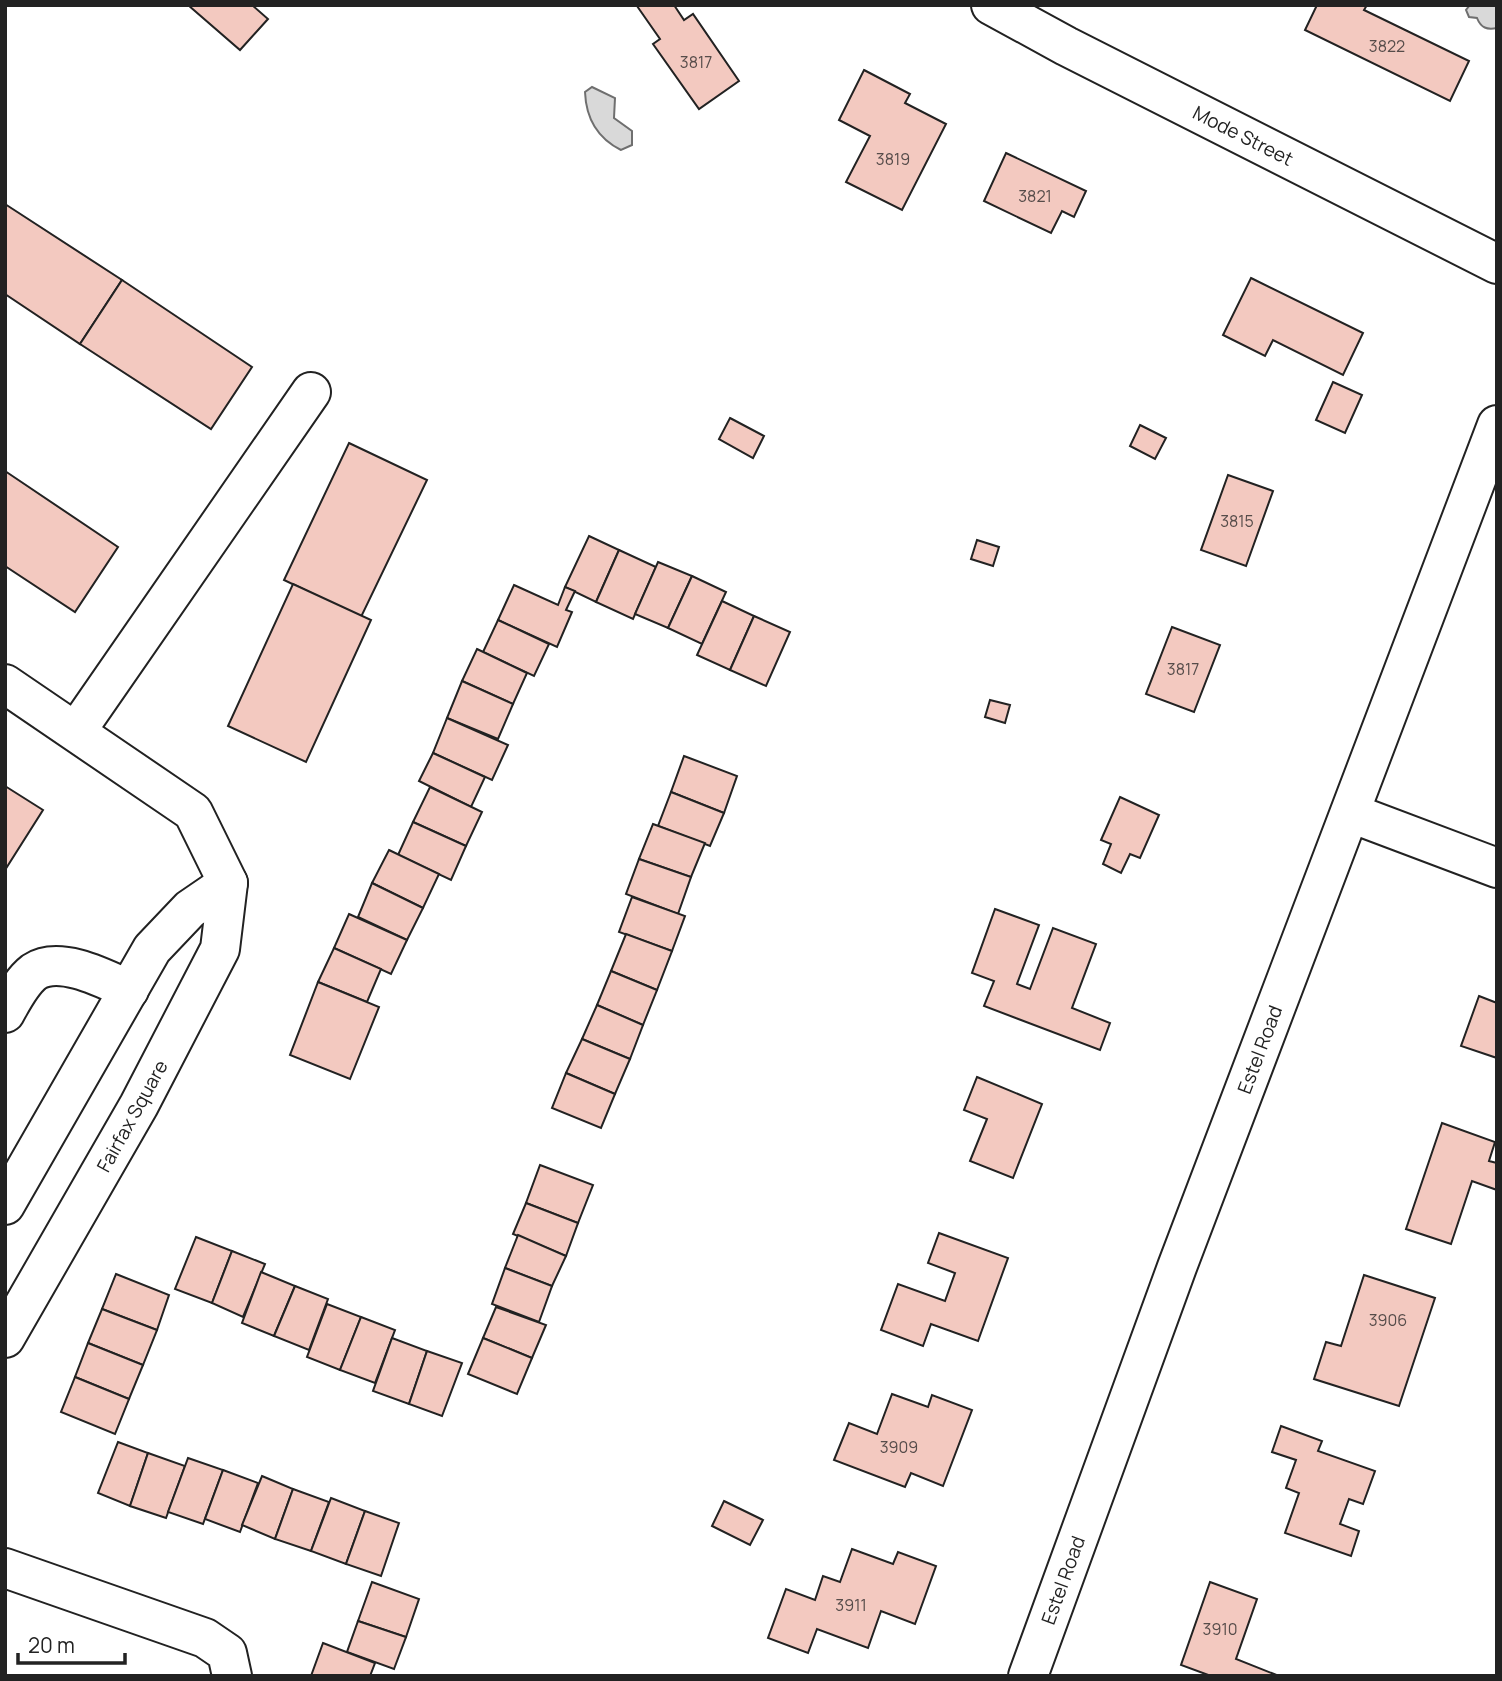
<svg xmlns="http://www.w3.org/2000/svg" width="1502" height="1681" font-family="Manrope,sans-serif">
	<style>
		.water { fill: #d9d9d9; stroke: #6f6f6f; stroke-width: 2 }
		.building { fill: #f3c9c0; stroke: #222; stroke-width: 2 }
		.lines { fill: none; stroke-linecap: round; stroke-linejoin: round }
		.minor-casing { stroke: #222; stroke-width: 42 }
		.minor { stroke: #fff; stroke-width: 38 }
		.labels { text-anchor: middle; stroke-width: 5; stroke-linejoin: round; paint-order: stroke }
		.number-label { font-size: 16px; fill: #564c4a }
		.street-label { font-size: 19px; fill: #222; stroke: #fff }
	</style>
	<rect width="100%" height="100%" fill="#fff"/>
	<!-- water -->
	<g class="water">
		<path d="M1470,5H1497V28C1487,30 1481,28 1477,18L1469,17L1466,10Z"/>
		<path d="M592,87L615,98L614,118L632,131V145L621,150C597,138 586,118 585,92Z"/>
	</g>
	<!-- building -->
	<g class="building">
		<path d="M188,5H252L268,19L240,50Z"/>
		<path d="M674,5L684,20L693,14L739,81L699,109L653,44L660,39L637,6Z"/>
		<path d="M1317,5H1367L1364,10L1469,61L1450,101L1305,30Z"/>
		<path d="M864,70L910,94L905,103L946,124L902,210L846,182L870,136L839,120Z"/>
		<path d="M1006,153L1086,191L1074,217L1062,211L1051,233L984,201Z"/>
		<path d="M5,204L122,280L80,344L5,294Z"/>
		<path d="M1251,278L1363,333L1343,375L1273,340L1265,356L1223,335Z"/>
		<path d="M122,280L252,367L211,429L80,344Z"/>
		<path d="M1333,382L1362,395L1345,433L1316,420Z"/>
		<path d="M730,418L764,436L753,458L719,439Z"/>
		<path d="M1140,425L1166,438L1155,459L1130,446Z"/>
		<path d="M349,443L427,480L361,617L284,580Z"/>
		<path d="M5,471L118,547L75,612L5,566Z"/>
		<path d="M1228,475L1273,491L1246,566L1201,550Z"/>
		<path d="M589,536L619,550L596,602L565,587Z"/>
		<path d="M977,540L999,547L993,566L971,559Z"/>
		<path d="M619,550L656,567L633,619L596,602Z"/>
		<path d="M658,562L692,576L668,628L635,614Z"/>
		<path d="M692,576L726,592L702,644L668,628Z"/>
		<path d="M293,584L371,620L306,762L228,726Z"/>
		<path d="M514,585L558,605L565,587L575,591L566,610L572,612L557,647L498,620Z"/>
		<path d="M722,601L754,616L730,670L697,655Z"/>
		<path d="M754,616L790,632L766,686L730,670Z"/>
		<path d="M498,620L549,644L534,676L483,652Z"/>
		<path d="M1172,627L1220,645L1194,712L1146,694Z"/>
		<path d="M477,649L527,673L513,704L462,681Z"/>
		<path d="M462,681L513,704L498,739L447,718Z"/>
		<path d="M990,700L1010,705L1005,723L985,717Z"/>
		<path d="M447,718L508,745L492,780L433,753Z"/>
		<path d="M433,753L485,777L471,807L419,781Z"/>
		<path d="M684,756L737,776L724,813L671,792Z"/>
		<path d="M5,786L43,810L5,870Z"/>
		<path d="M430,787L482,812L466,846L413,822Z"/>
		<path d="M671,792L724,813L710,846L658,826Z"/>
		<path d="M1120,797L1159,815L1140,858L1130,854L1121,873L1103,864L1111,844L1101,840Z"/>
		<path d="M413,822L466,846L451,880L398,855Z"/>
		<path d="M653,824L705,843L691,877L639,859Z"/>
		<path d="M389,850L439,874L423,908L372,883Z"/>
		<path d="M639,859L691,877L678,914L626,894Z"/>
		<path d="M372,883L423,908L407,940L358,917Z"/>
		<path d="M632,897L685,916L672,951L619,932Z"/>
		<path d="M995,909L1039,925L1017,984L1030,989L1053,928L1096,944L1072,1008L1110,1023L1100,1050L984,1006L994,981L972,973Z"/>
		<path d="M349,914L407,940L391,974L334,948Z"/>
		<path d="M626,934L672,951L657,990L611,971Z"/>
		<path d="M334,948L381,969L367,1002L318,982Z"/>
		<path d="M611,971L657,990L643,1025L597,1005Z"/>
		<path d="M318,982L379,1007L350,1079L290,1055Z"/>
		<path d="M1479,996L1497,1003V1058L1461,1046Z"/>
		<path d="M597,1005L643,1025L630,1059L582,1039Z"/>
		<path d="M582,1039L630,1059L615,1094L566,1073Z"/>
		<path d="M566,1073L615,1094L601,1128L552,1108Z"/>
		<path d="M977,1077L1042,1104L1013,1178L970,1161L987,1119L964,1110Z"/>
		<path d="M1442,1123L1495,1142L1489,1161L1497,1163V1190L1472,1181L1451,1244L1406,1229Z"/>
		<path d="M540,1165L593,1185L578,1223L526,1203Z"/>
		<path d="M526,1203L578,1223L566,1256L513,1234Z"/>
		<path d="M939,1233L1008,1258L978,1341L931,1324L923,1346L881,1330L898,1284L945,1301L955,1273L928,1263Z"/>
		<path d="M518,1235L566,1256L552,1286L505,1268Z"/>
		<path d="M196,1237L232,1251L212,1303L175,1289Z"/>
		<path d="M232,1251L265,1264L243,1317L212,1303Z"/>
		<path d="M505,1268L552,1286L539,1322L492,1304Z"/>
		<path d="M261,1272L295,1286L274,1336L242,1323Z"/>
		<path d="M116,1274L169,1295L157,1330L102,1309Z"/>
		<path d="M1364,1275L1435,1298L1399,1406L1314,1379L1326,1342L1341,1346Z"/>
		<path d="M295,1286L328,1299L309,1350L274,1336Z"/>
		<path d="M327,1304L361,1317L340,1370L307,1357Z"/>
		<path d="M496,1307L546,1325L532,1358L483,1338Z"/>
		<path d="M102,1309L157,1330L143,1365L88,1343Z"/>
		<path d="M361,1317L395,1330L375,1383L340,1370Z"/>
		<path d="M392,1338L427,1351L409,1404L373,1391Z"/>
		<path d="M483,1338L532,1358L517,1394L468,1374Z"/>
		<path d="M88,1343L143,1365L129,1399L75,1377Z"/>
		<path d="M427,1351L462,1363L442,1416L409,1404Z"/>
		<path d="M75,1377L129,1399L115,1434L61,1412Z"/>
		<path d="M892,1394L928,1407L932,1395L972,1410L943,1486L911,1473L905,1487L834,1460L849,1423L877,1434Z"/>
		<path d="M1281,1426L1322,1441L1318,1451L1375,1471L1363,1504L1349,1499L1340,1524L1359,1531L1351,1556L1285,1533L1299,1493L1286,1488L1296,1460L1272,1452Z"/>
		<path d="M118,1442L148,1453L130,1506L98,1493Z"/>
		<path d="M148,1453L185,1466L166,1518L130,1506Z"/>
		<path d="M188,1458L223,1470L203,1524L168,1512Z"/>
		<path d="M223,1470L258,1483L240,1532L205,1519Z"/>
		<path d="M262,1476L293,1489L275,1539L242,1525Z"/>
		<path d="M293,1489L329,1502L311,1551L275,1539Z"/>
		<path d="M331,1498L365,1511L346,1564L311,1551Z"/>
		<path d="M724,1501L763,1520L750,1545L712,1526Z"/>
		<path d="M365,1511L399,1523L381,1576L346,1564Z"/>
		<path d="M852,1549L893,1564L898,1552L936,1566L915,1624L881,1611L868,1648L817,1629L808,1653L768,1638L786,1589L815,1600L823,1576L840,1582Z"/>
		<path d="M372,1582L419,1599L406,1637L358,1621Z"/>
		<path d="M1210,1582L1257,1599L1236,1659L1279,1676H1211L1181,1665Z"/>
		<path d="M358,1621L406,1637L394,1669L347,1652Z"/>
		<path d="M323,1643L375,1663L370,1676H311Z"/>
	</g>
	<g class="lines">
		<!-- minor casing -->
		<g class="minor-casing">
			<g id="minor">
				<path id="s1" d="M991,5L1066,46L1497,264"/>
				<path d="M5,684L193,812L228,883L220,949L139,1105L5,1338"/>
				<path d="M77,730L311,392"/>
				<path d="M1351,813L1497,868"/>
				<path d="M5,1013C13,999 21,982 34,972C60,955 105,979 129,990"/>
				<path d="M5,1205L152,949L190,909L228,883"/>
				<path d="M5,1568L205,1638L227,1653L232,1676"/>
				<path id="s2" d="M1028,1676L1177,1267L1497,425"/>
			</g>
		</g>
		<!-- minor -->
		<use href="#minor" class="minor"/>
	</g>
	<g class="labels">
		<!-- number labels -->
		<g class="number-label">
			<text x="1387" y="52">3822</text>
			<text x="696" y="68">3817</text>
			<text x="893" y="165">3819</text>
			<text x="1035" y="202">3821</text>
			<text x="1237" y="527">3815</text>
			<text x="1183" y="675">3817</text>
			<text x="1388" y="1326">3906</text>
			<text x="899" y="1453">3909</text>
			<text x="851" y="1611">3911</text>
			<text x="1220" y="1635">3910</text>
		</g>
		<!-- street labels -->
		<g class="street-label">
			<text dy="7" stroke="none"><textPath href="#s1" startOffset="284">Mode Street</textPath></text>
			<text dy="7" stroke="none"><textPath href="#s2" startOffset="668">Estel Road</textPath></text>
			<text transform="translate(132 1116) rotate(-61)" y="7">Fairfax Square</text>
			<text dy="7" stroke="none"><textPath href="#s2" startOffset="102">Estel Road</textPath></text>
		</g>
	</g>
	<!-- border -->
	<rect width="1502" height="1681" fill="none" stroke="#222222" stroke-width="14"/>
	<!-- scale -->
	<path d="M18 1653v10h107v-10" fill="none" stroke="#222222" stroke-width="3.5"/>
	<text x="28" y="1653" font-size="21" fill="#222222" stroke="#ffffff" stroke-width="5" paint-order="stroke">20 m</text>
</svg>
